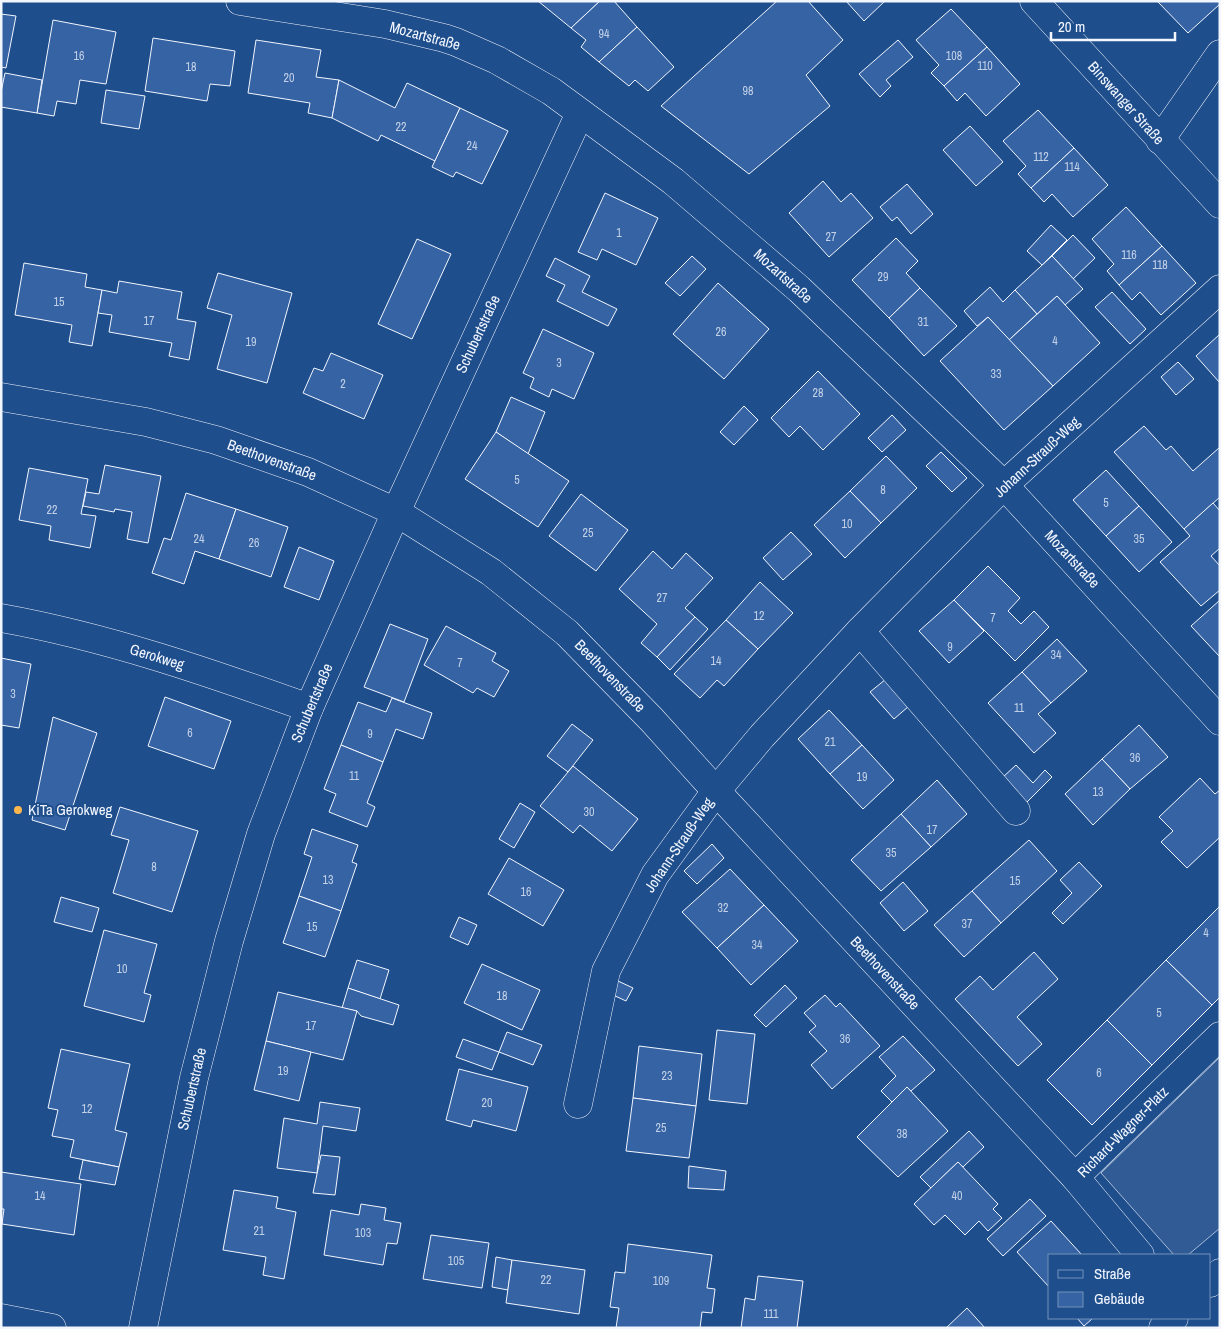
<svg xmlns="http://www.w3.org/2000/svg" width="1221" height="1329" font-family="'Archivo Narrow',sans-serif">
	<style>
		.built { fill: #305b95; stroke: #a8bbd7 }
		.building { fill: #3563a3; stroke: #f2f6ff }
		.lines { fill: none; stroke-linecap: round; stroke-linejoin: round }
		.minor-casing { stroke: #f2f6ff; stroke-width: 29 }
		.major-casing { stroke: #f2f6ff; stroke-width: 29 }
		.minor { stroke: #1f4e8c; stroke-width: 28 }
		.major { stroke: #1f4e8c; stroke-width: 28 }
		.poi-dot { fill: #ffb74d; stroke: #1f4e8c; stroke-width: 2 }
		.labels { text-anchor: middle; stroke-width: 4; stroke-linejoin: round; paint-order: stroke }
		.number-label { font-size: 12px; fill: #c3d1e8 }
		.street-label { font-size: 15px; fill: #f2f6ff; stroke: #1f4e8c }
		.poi-label { font-size: 15px; fill: #f2f6ff; stroke: #1f4e8c; text-anchor: start }
	</style>
	<rect width="100%" height="100%" fill="#1f4e8c"/>
	<!-- built -->
	<path class="built" d="M1220,1057V1228L1188,1255H1174L1101,1173Z"/>
	<!-- building -->
	<g class="building">
		<path d="M538,1H600L571,28Z"/>
		<path d="M600,1H614L637,27L599,62L581,47L586,40L571,28Z"/>
		<path d="M777,1H808L843,40L806,75L830,106L749,174L661,106Z"/>
		<path d="M846,1H885L864,21Z"/>
		<path d="M1157,1H1220V4L1188,33Z"/>
		<path d="M951,9L987,47L944,86L931,73L939,65L916,40Z"/>
		<path d="M1,14L16,16L6,68L1,67Z"/>
		<path d="M53,20L116,32L106,84L80,80L76,104L57,101L54,116L37,113Z"/>
		<path d="M637,27L674,67L648,91L635,80L629,86L599,62Z"/>
		<path d="M153,38L235,51L230,86L210,84L207,101L145,91Z"/>
		<path d="M256,40L321,50L316,77L339,80L332,118L308,113L310,103L248,93Z"/>
		<path d="M898,40L913,57L886,80L891,86L880,97L859,74Z"/>
		<path d="M987,47L1020,84L986,116L965,93L957,101L944,86Z"/>
		<path d="M5,73L42,80L37,113L1,107V92Z"/>
		<path d="M339,80L395,108L407,83L460,108L435,161L381,135L378,141L332,118Z"/>
		<path d="M106,90L145,96L139,129L101,123Z"/>
		<path d="M460,108L508,131L482,184L456,172L453,177L432,167Z"/>
		<path d="M1038,110L1074,148L1031,188L1018,174L1026,166L1003,141Z"/>
		<path d="M970,126L1003,162L976,186L943,150Z"/>
		<path d="M1074,148L1108,185L1073,217L1052,194L1044,202L1031,188Z"/>
		<path d="M823,181L841,202L851,193L873,218L829,257L789,213Z"/>
		<path d="M907,184L933,214L911,234L897,217L892,221L880,207Z"/>
		<path d="M605,193L658,218L636,265L602,249L597,260L578,252Z"/>
		<path d="M1126,207L1162,246L1119,285L1107,271L1114,264L1092,239Z"/>
		<path d="M1051,225L1067,240L1042,265L1027,251Z"/>
		<path d="M1073,235L1095,258L1073,279L1052,256Z"/>
		<path d="M896,238L918,261L906,273L920,288L889,318L852,280Z"/>
		<path d="M417,239L451,254L412,339L378,324Z"/>
		<path d="M1162,246L1196,283L1161,315L1140,292L1132,300L1119,285Z"/>
		<path d="M692,256L706,269L680,296L665,283Z"/>
		<path d="M1052,256L1083,289L1065,305L1057,296L1037,314L1015,290Z"/>
		<path d="M555,258L590,276L582,292L617,309L608,326L557,301L565,285L546,276Z"/>
		<path d="M24,263L87,274L85,287L102,290L92,346L69,342L72,325L15,315Z"/>
		<path d="M218,273L292,293L267,383L217,369L232,315L207,308Z"/>
		<path d="M119,281L182,292L177,319L196,322L189,360L169,356L172,343L109,332L112,315L98,313L102,290L117,293Z"/>
		<path d="M718,283L769,329L724,379L673,334Z"/>
		<path d="M990,287L1003,302L1015,290L1037,314L1009,340L988,317L977,326L964,311Z"/>
		<path d="M920,288L957,326L924,356L889,318Z"/>
		<path d="M1112,292L1146,329L1130,344L1095,307Z"/>
		<path d="M1057,296L1100,343L1053,386L1009,340Z"/>
		<path d="M988,317L1053,386L1004,430L940,361Z"/>
		<path d="M543,329L594,353L574,399L552,389L549,397L530,388L534,378L523,373Z"/>
		<path d="M1220,334V383L1196,356Z"/>
		<path d="M331,353L383,375L364,419L303,393L314,368L323,371Z"/>
		<path d="M1178,362L1194,379L1176,395L1161,377Z"/>
		<path d="M818,371L860,414L823,450L800,426L789,437L771,418Z"/>
		<path d="M511,397L545,412L528,454L496,432Z"/>
		<path d="M744,406L758,420L734,445L720,432Z"/>
		<path d="M892,415L906,430L882,452L868,438Z"/>
		<path d="M1144,426L1166,450L1171,446L1193,471L1220,447V497L1184,529L1114,452Z"/>
		<path d="M496,432L569,481L538,527L465,479Z"/>
		<path d="M941,452L967,478L952,492L926,466Z"/>
		<path d="M886,456L917,488L881,523L850,491Z"/>
		<path d="M105,465L161,476L148,543L127,539L132,512L115,509L114,512L83,506L86,492L99,494Z"/>
		<path d="M29,468L88,479L81,514L96,516L90,548L49,540L51,526L19,520Z"/>
		<path d="M1106,470L1139,506L1106,536L1073,500Z"/>
		<path d="M850,491L881,523L845,558L814,525Z"/>
		<path d="M186,493L236,509L219,559L195,551L184,584L152,573L164,538L171,540Z"/>
		<path d="M581,494L628,530L596,571L549,536Z"/>
		<path d="M1213,503L1220,511V548L1211,556L1220,566V590L1201,606L1160,562L1190,536L1184,529Z"/>
		<path d="M1139,506L1172,542L1139,572L1106,536Z"/>
		<path d="M236,509L288,527L271,577L219,559Z"/>
		<path d="M791,532L812,554L783,580L763,558Z"/>
		<path d="M299,547L334,561L319,600L284,587Z"/>
		<path d="M653,551L672,569L686,553L713,578L685,608L695,617L657,657L641,643L657,624L619,589Z"/>
		<path d="M988,566L1020,598L1008,611L1021,624L1034,611L1049,627L1015,661L954,600Z"/>
		<path d="M760,582L793,613L758,649L726,620Z"/>
		<path d="M954,600L984,631L949,663L919,631Z"/>
		<path d="M1220,600V657L1191,626Z"/>
		<path d="M695,617L708,629L670,670L657,657Z"/>
		<path d="M726,620L758,649L724,686L717,680L700,698L674,674Z"/>
		<path d="M390,624L428,639L404,702L364,687Z"/>
		<path d="M446,626L496,653L492,661L509,671L494,697L477,688L473,693L424,665Z"/>
		<path d="M1057,639L1087,671L1051,703L1022,672Z"/>
		<path d="M1,658L31,664L19,728L1,725Z"/>
		<path d="M1022,672L1051,703L1038,714L1056,733L1034,753L988,703Z"/>
		<path d="M886,679L909,706L894,719L870,692Z"/>
		<path d="M165,697L231,721L214,769L148,746Z"/>
		<path d="M392,698L432,713L423,739L396,729L383,762L341,745L358,702L386,712Z"/>
		<path d="M829,710L862,745L830,774L798,739Z"/>
		<path d="M53,717L97,733L65,830L32,820Z"/>
		<path d="M572,724L593,740L568,772L547,756Z"/>
		<path d="M1139,725L1168,757L1130,789L1102,759Z"/>
		<path d="M341,745L383,762L367,803L375,807L367,827L329,812L336,794L324,789Z"/>
		<path d="M862,745L894,780L863,809L830,774Z"/>
		<path d="M1102,759L1130,789L1093,825L1065,794Z"/>
		<path d="M1016,765L1033,783L1045,770L1052,777L1026,803L1002,778Z"/>
		<path d="M573,766L638,819L612,851L580,825L573,833L540,806Z"/>
		<path d="M1200,778L1215,794L1220,790V837L1187,868L1161,842L1173,831L1159,817Z"/>
		<path d="M937,780L967,814L931,847L901,814Z"/>
		<path d="M520,803L535,812L514,848L499,839Z"/>
		<path d="M120,807L198,831L172,912L113,893L129,840L111,835Z"/>
		<path d="M901,814L931,847L881,891L851,860Z"/>
		<path d="M312,829L358,845L352,862L357,864L341,911L299,896L312,857L304,854Z"/>
		<path d="M1029,840L1057,871L1001,923L972,891Z"/>
		<path d="M712,844L724,858L697,884L684,871Z"/>
		<path d="M509,858L564,890L543,926L488,894Z"/>
		<path d="M1079,862L1102,886L1063,924L1052,913L1072,893L1060,880Z"/>
		<path d="M730,869L764,905L717,948L682,912Z"/>
		<path d="M903,882L928,911L904,931L880,903Z"/>
		<path d="M972,891L1001,923L964,957L934,925Z"/>
		<path d="M299,896L341,911L325,957L283,943Z"/>
		<path d="M61,897L99,908L92,932L54,922Z"/>
		<path d="M764,905L798,941L751,985L717,948Z"/>
		<path d="M1220,906V997L1212,1005L1166,960Z"/>
		<path d="M459,917L477,925L468,945L450,937Z"/>
		<path d="M104,930L157,944L144,993L151,995L144,1022L84,1006Z"/>
		<path d="M1034,952L1058,979L1017,1017L1042,1044L1018,1066L955,999L980,976L993,990Z"/>
		<path d="M357,960L389,970L380,999L348,988Z"/>
		<path d="M1166,960L1212,1005L1152,1065L1107,1020Z"/>
		<path d="M482,964L540,990L522,1030L464,1003Z"/>
		<path d="M618,981L633,988L626,1001L611,994Z"/>
		<path d="M785,985L797,998L766,1027L754,1015Z"/>
		<path d="M348,988L399,1005L393,1025L361,1016L357,1011L342,1008Z"/>
		<path d="M278,992L357,1011L343,1060L266,1041Z"/>
		<path d="M825,995L836,1007L840,1003L880,1046L832,1089L811,1065L827,1051L809,1032L816,1026L804,1013Z"/>
		<path d="M1107,1020L1152,1065L1092,1125L1047,1080Z"/>
		<path d="M717,1030L755,1034L747,1104L709,1100Z"/>
		<path d="M507,1032L542,1045L533,1065L499,1052Z"/>
		<path d="M903,1036L935,1070L911,1091L907,1087L892,1102L881,1091L896,1076L879,1057Z"/>
		<path d="M463,1039L499,1052L492,1070L456,1057Z"/>
		<path d="M266,1041L311,1052L299,1101L254,1090Z"/>
		<path d="M639,1046L702,1054L696,1106L633,1098Z"/>
		<path d="M61,1049L130,1064L115,1130L127,1133L119,1167L70,1157L74,1140L52,1136L58,1110L48,1108Z"/>
		<path d="M459,1069L528,1087L516,1131L473,1120L471,1127L446,1120Z"/>
		<path d="M907,1087L948,1131L898,1177L857,1137Z"/>
		<path d="M633,1098L696,1106L689,1158L626,1151Z"/>
		<path d="M320,1102L360,1108L356,1131L323,1126L317,1173L277,1168L284,1118L317,1124Z"/>
		<path d="M969,1131L984,1147L963,1167L958,1162L931,1188L920,1177Z"/>
		<path d="M321,1155L340,1157L335,1195L313,1193Z"/>
		<path d="M83,1160L119,1167L115,1185L79,1179Z"/>
		<path d="M958,1162L998,1204L993,1209L1002,1218L988,1231L979,1221L965,1235L945,1215L934,1225L914,1204Z"/>
		<path d="M689,1166L726,1171L724,1190L688,1188Z"/>
		<path d="M1,1172L81,1184L74,1235L2,1224L4,1209H1Z"/>
		<path d="M234,1190L278,1197L276,1208L296,1212L284,1279L263,1275L266,1257L223,1250Z"/>
		<path d="M1030,1199L1046,1216L1003,1256L987,1239Z"/>
		<path d="M361,1204L386,1208L384,1220L401,1223L397,1244L387,1243L383,1265L324,1255L331,1210L359,1215Z"/>
		<path d="M1051,1221L1082,1255H1050V1288L1017,1252Z"/>
		<path d="M431,1235L489,1243L482,1288L423,1279Z"/>
		<path d="M628,1244L712,1255L707,1288L715,1289L712,1313L702,1312L700,1328H616L619,1308L610,1307L615,1272L625,1273Z"/>
		<path d="M496,1257L512,1260L508,1290L492,1287Z"/>
		<path d="M512,1260L585,1270L579,1314L506,1303Z"/>
		<path d="M758,1276L803,1281L797,1328H741L745,1298L755,1300Z"/>
		<path d="M967,1308L985,1328H946Z"/>
		<path d="M1077,1318H1093L1084,1326Z"/>
	</g>
	<g class="lines">
		<!-- minor casing -->
		<g class="minor-casing">
			<g id="minor">
				<path d="M240,1L385,24L444,38L456,42L497,60L551,91L673,181L799,289L1004,485L1220,721"/>
				<path d="M1160,140L1220,54"/>
				<path d="M1,397L146,422L216,440L308,472L396,512L491,572L567,633L652,720L716,791L1075,1177"/>
				<path d="M1,618C107,637 208,672 309,708"/>
				<path d="M860,631L1016,811"/>
				<path d="M578,1104L606,971L655,875L716,791L762,736L860,631L1004,485L1220,289"/>
				<path d="M1140,1255L1075,1177L1220,1036"/>
				<path d="M1210,1283L1220,1273"/>
				<path d="M1,1318L52,1328"/>
				<path d="M143,1328L194,1078L229,941L261,834L309,708L396,512L580,113"/>
				<path d="M1163,1328L1174,1318"/>
			</g>
		</g>
		<!-- major casing -->
		<g class="major-casing">
			<path id="major" d="M1034,1L1220,204"/>
		</g>
		<!-- minor -->
		<use href="#minor" class="minor"/>
		<!-- major -->
		<use href="#major" class="major"/>
	</g>
	<!-- markers -->
	<circle class="poi-dot" cx="18" cy="810" r="5"/>
	<g class="labels">
		<!-- number labels -->
		<g class="number-label">
			<text x="604" y="38">94</text>
			<text x="79" y="60">16</text>
			<text x="954" y="60">108</text>
			<text x="985" y="70">110</text>
			<text x="191" y="71">18</text>
			<text x="289" y="82">20</text>
			<text x="748" y="95">98</text>
			<text x="401" y="131">22</text>
			<text x="472" y="150">24</text>
			<text x="1041" y="161">112</text>
			<text x="1072" y="171">114</text>
			<text x="619" y="237">1</text>
			<text x="831" y="241">27</text>
			<text x="1129" y="259">116</text>
			<text x="1160" y="269">118</text>
			<text x="883" y="281">29</text>
			<text x="59" y="306">15</text>
			<text x="149" y="325">17</text>
			<text x="923" y="326">31</text>
			<text x="721" y="336">26</text>
			<text x="1055" y="345">4</text>
			<text x="251" y="346">19</text>
			<text x="559" y="367">3</text>
			<text x="996" y="378">33</text>
			<text x="343" y="388">2</text>
			<text x="818" y="397">28</text>
			<text x="517" y="484">5</text>
			<text x="883" y="494">8</text>
			<text x="1106" y="507">5</text>
			<text x="52" y="514">22</text>
			<text x="847" y="528">10</text>
			<text x="588" y="537">25</text>
			<text x="199" y="543">24</text>
			<text x="1139" y="543">35</text>
			<text x="254" y="547">26</text>
			<text x="662" y="602">27</text>
			<text x="759" y="620">12</text>
			<text x="993" y="622">7</text>
			<text x="950" y="651">9</text>
			<text x="1056" y="659">34</text>
			<text x="716" y="665">14</text>
			<text x="460" y="667">7</text>
			<text x="13" y="698">3</text>
			<text x="1019" y="712">11</text>
			<text x="190" y="737">6</text>
			<text x="370" y="738">9</text>
			<text x="830" y="746">21</text>
			<text x="1135" y="762">36</text>
			<text x="354" y="780">11</text>
			<text x="862" y="781">19</text>
			<text x="1098" y="796">13</text>
			<text x="589" y="816">30</text>
			<text x="932" y="834">17</text>
			<text x="891" y="857">35</text>
			<text x="154" y="871">8</text>
			<text x="328" y="884">13</text>
			<text x="1015" y="885">15</text>
			<text x="526" y="896">16</text>
			<text x="723" y="912">32</text>
			<text x="967" y="928">37</text>
			<text x="312" y="931">15</text>
			<text x="1206" y="937">4</text>
			<text x="757" y="949">34</text>
			<text x="122" y="973">10</text>
			<text x="502" y="1000">18</text>
			<text x="1159" y="1017">5</text>
			<text x="311" y="1030">17</text>
			<text x="845" y="1043">36</text>
			<text x="283" y="1075">19</text>
			<text x="1099" y="1077">6</text>
			<text x="667" y="1080">23</text>
			<text x="487" y="1107">20</text>
			<text x="87" y="1113">12</text>
			<text x="661" y="1132">25</text>
			<text x="902" y="1138">38</text>
			<text x="40" y="1200">14</text>
			<text x="957" y="1200">40</text>
			<text x="259" y="1235">21</text>
			<text x="363" y="1237">103</text>
			<text x="456" y="1265">105</text>
			<text x="546" y="1284">22</text>
			<text x="661" y="1285">109</text>
			<text x="771" y="1318">111</text>
		</g>
		<!-- street labels -->
		<g class="street-label">
			<text transform="translate(425 36) rotate(15)" y="5">Mozartstraße</text>
			<text transform="translate(1126 103) rotate(48)" y="5">Binswanger Straße</text>
			<text transform="translate(783 276) rotate(42)" y="5">Mozartstraße</text>
			<text transform="translate(478 334) rotate(-65)" y="5">Schubertstraße</text>
			<text transform="translate(1037 457) rotate(-43)" y="5">Johann-Strauß-Weg</text>
			<text transform="translate(272 460) rotate(20)" y="5">Beethovenstraße</text>
			<text transform="translate(1072 559) rotate(47)" y="5">Mozartstraße</text>
			<text transform="translate(157 657) rotate(17)" y="5">Gerokweg</text>
			<text transform="translate(610 676) rotate(46)" y="5">Beethovenstraße</text>
			<text transform="translate(312 703) rotate(-67)" y="5">Schubertstraße</text>
			<text transform="translate(679 845) rotate(-56)" y="5">Johann-Strauß-Weg</text>
			<text transform="translate(885 973) rotate(47)" y="5">Beethovenstraße</text>
			<text transform="translate(192 1089) rotate(-77)" y="5">Schubertstraße</text>
			<text transform="translate(1123 1132) rotate(-45)" y="5">Richard-Wagner-Platz</text>
		</g>
		<!-- poi labels -->
		<g class="poi-label">
			<text x="28" y="815">KiTa Gerokweg</text>
		</g>
	</g>
	<!-- border -->
	<rect width="1221" height="1329" fill="none" stroke="#f2f6ff" stroke-width="5"/>
	<!-- legend -->
	<rect x="1048" y="1254" width="162" height="65" fill="#1f4e8c" stroke="#7391ba"/>
	<rect x="1058" y="1270" width="25" height="8" fill="#1f4e8c" stroke="#7391ba"/>
	<text x="1094" y="1279" font-size="15" fill="#f2f6ff">Straße</text>
	<rect x="1058" y="1292" width="25" height="15" fill="#3563a3" stroke="#7391ba"/>
	<text x="1094" y="1304" font-size="15" fill="#f2f6ff">Gebäude</text>
	<!-- scale -->
	<path d="M1051 32v8h124v-8" fill="none" stroke="#f2f6ff" stroke-width="2.5"/>
	<text x="1058" y="32" font-size="15" fill="#f2f6ff" stroke="#1f4e8c" stroke-width="4" paint-order="stroke">20 m</text>
</svg>
